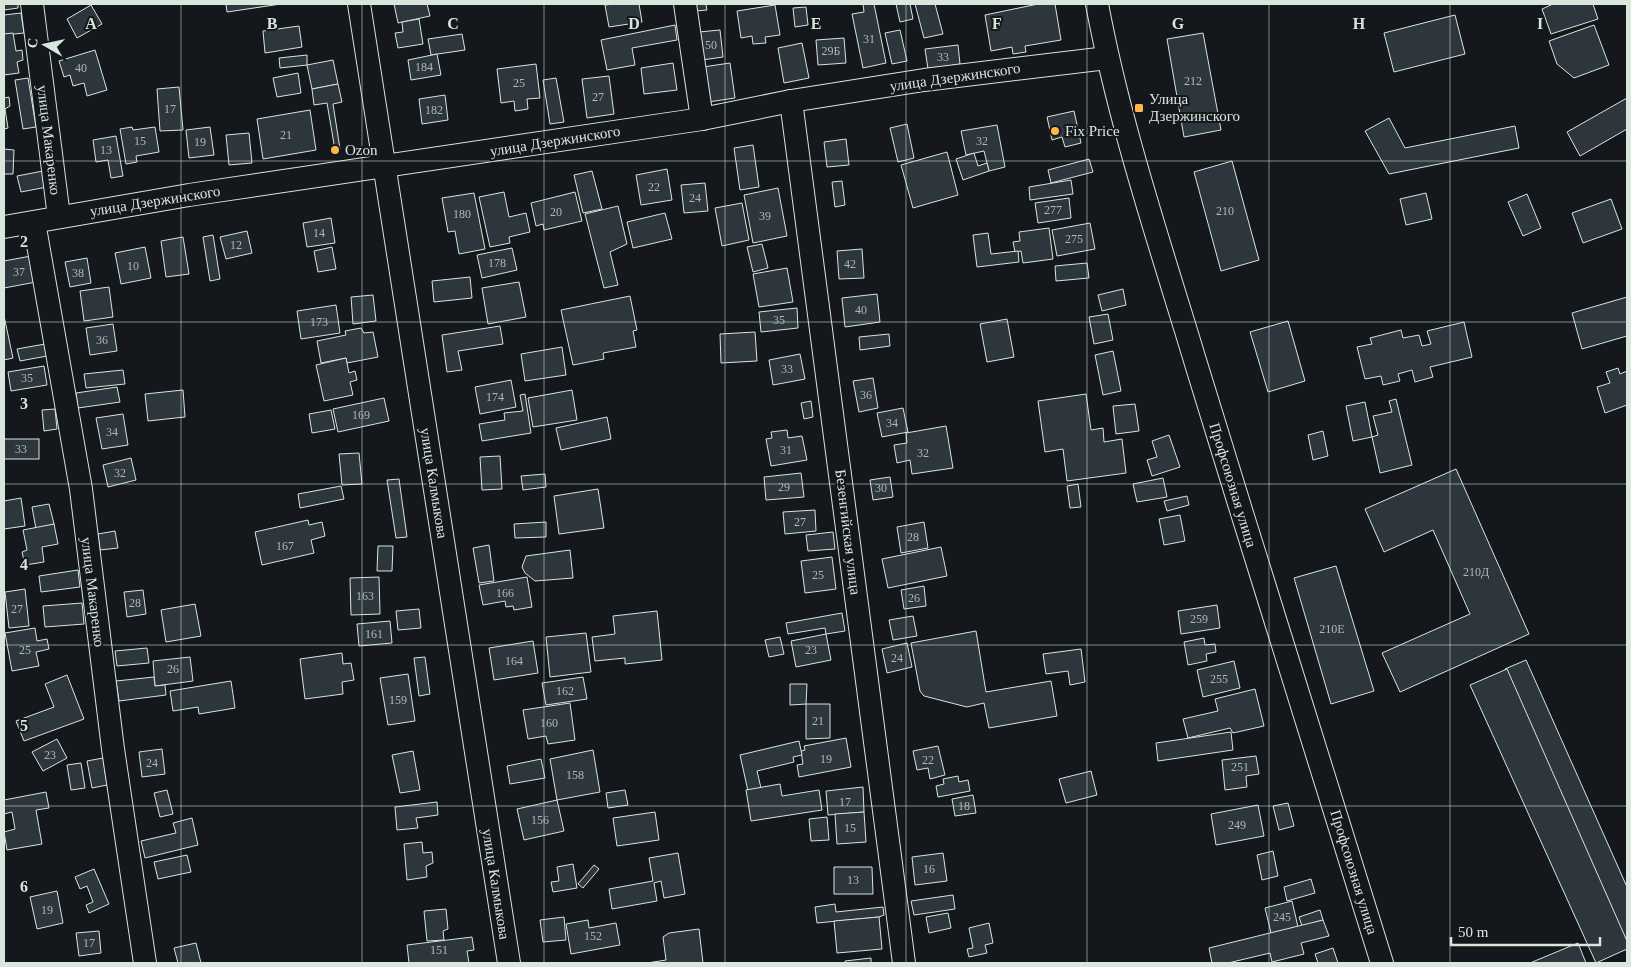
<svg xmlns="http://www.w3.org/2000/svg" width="1631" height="967" font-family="Georgia,serif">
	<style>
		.building { fill: #2c363c; stroke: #d8e6dc }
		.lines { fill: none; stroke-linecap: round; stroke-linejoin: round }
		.minor-casing { stroke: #d8e6dc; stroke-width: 24 }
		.minor { stroke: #14181c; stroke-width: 22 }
		.grid { fill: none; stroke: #d8e6dc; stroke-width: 1; stroke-opacity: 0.55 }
		.poi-dot { fill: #ffb74d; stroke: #14181c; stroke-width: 2 }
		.labels { text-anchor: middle; stroke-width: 4; stroke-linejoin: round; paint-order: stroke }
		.number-label { font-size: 12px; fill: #adbab4 }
		.street-label { font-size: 15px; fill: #d8e6dc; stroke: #14181c }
		.poi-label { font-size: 15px; fill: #d8e6dc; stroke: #14181c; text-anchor: start }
		.grid-label { font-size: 16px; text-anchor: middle; font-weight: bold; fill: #d8e6dc; stroke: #14181c; stroke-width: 4; stroke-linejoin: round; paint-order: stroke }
	</style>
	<rect width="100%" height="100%" fill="#14181c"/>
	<!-- building -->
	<g class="building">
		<path d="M4,4H18V8L4,10Z"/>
		<path d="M226,4H281L227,12Z"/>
		<path d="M394,4H427L430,16L398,23Z"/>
		<path d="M615,4H639L642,22L609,27L605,5Z"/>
		<path d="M695,4H706L707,10L696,11Z"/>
		<path d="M863,4H874L886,63L863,68L852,14L864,12Z"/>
		<path d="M896,4H910L913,19L900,22Z"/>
		<path d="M915,4H935L943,34L924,38Z"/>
		<path d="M1038,4H1055L1061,40L1025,46L1026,52L1013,54L1012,47L991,51L985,15Z"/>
		<path d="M1553,4H1593L1598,19L1551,34L1542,9Z"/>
		<path d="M91,5L102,24L77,38L67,19Z"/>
		<path d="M775,5L780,35L765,37L766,43L753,44L752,36L741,38L737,11Z"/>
		<path d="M806,7L808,25L795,27L793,8Z"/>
		<path d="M21,13L24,33L4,35V15Z"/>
		<path d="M1455,15L1465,54L1394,72L1384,33Z"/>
		<path d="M419,19L423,44L398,48L395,33L403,32L402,22Z"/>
		<path d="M675,25L677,40L632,48L635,65L607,70L601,40Z"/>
		<path d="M1594,25L1609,65L1574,78L1557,64L1549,41Z"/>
		<path d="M299,26L302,47L265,53L263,31Z"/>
		<path d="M720,30L723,57L702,60L699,32Z"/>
		<path d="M900,30L907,61L892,64L885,33Z"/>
		<path d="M13,33L16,51L22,50L23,60L17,62L19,73L4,75V34Z"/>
		<path d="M1203,33L1221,130L1184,137L1167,39Z"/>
		<path d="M462,34L465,50L431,55L428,39Z"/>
		<path d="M844,38L846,63L818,65L816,40Z"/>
		<path d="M802,43L809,78L784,83L778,48Z"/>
		<path d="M958,45L960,64L928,69L925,49Z"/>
		<path d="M95,50L107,90L87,96L84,83L73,86L70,75L64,77L59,61Z"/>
		<path d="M437,54L441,75L411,80L408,60Z"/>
		<path d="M307,55V65L280,68L279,58Z"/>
		<path d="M333,60L338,84L312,89L307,65Z"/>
		<path d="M673,63L677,90L644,94L641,68Z"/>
		<path d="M730,63L735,98L708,102L703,67Z"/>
		<path d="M536,64L540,98L527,99L528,109L515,111L514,101L501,103L497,69Z"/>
		<path d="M298,73L301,93L277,97L273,78Z"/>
		<path d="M609,76L614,114L587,118L582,79Z"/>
		<path d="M28,78L36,127L23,129L15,80Z"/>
		<path d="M556,78L564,122L550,124L543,80Z"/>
		<path d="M338,84L342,102L333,104L340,149L335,150L327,103L314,105L312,89Z"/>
		<path d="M179,87L183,130L160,131L157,89Z"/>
		<path d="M445,95L448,120L422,124L419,99Z"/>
		<path d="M9,97L10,106L5,109L8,128L4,129V98Z"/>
		<path d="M1627,98V129L1580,156L1567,132Z"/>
		<path d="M310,110L316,150L263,159L257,119Z"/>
		<path d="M1074,111L1081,143L1065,147L1062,137L1052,140L1047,117Z"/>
		<path d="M1389,118L1405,148L1515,126L1519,148L1389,174L1365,131Z"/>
		<path d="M907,124L914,158L898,162L890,128Z"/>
		<path d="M997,125L1005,167L989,171L984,151L966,155L961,131Z"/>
		<path d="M132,127L133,130L155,127L159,152L136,156L137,162L126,164L120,129Z"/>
		<path d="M210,127L214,155L189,158L186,130Z"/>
		<path d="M249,133L252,163L229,165L226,135Z"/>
		<path d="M116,136L123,176L111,178L108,160L96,162L93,140Z"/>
		<path d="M846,139L849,165L827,167L824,142Z"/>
		<path d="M753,145L759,187L740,190L734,148Z"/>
		<path d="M4,149L14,150L13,174H4Z"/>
		<path d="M947,152L958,195L913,208L901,165Z"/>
		<path d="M974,153L978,166L987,163L989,171L963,180L956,159Z"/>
		<path d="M1089,159L1093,172L1051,183L1048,170Z"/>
		<path d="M1232,161L1259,260L1221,271L1194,172Z"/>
		<path d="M667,169L672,200L641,205L636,175Z"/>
		<path d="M43,171L47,187L21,192L17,176Z"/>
		<path d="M592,171L602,209L583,213L574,175Z"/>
		<path d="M1071,180L1073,194L1030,200L1029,187Z"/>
		<path d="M842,181L845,205L835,207L832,182Z"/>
		<path d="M705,183L708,211L684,213L681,185Z"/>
		<path d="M778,188L787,236L753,243L744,195Z"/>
		<path d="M504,192L509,217L526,213L530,232L509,237L510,243L490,247L479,197Z"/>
		<path d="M575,192L582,221L544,230L543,224L536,226L531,203Z"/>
		<path d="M474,193L485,249L459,254L455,231L448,232L442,198Z"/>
		<path d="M1426,193L1432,219L1406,225L1400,199Z"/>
		<path d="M1527,194L1541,228L1523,236L1508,202Z"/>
		<path d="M1069,198L1071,218L1038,223L1035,203Z"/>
		<path d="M1611,199L1622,229L1583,243L1572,213Z"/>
		<path d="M742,203L749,240L722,246L715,208Z"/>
		<path d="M618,206L627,244L610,252L618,285L604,288L585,214Z"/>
		<path d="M665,213L672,239L633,248L627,222Z"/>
		<path d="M331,218L335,243L307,247L303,223Z"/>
		<path d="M1090,223L1095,249L1057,256L1052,230Z"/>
		<path d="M1049,228L1053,259L1023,263L1021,251L1015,252L1013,242L1020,241L1019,232Z"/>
		<path d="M247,231L252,253L226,259L220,237Z"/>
		<path d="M988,233L991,254L1018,251L1019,262L977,267L973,235Z"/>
		<path d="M213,235L220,279L210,281L203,237Z"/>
		<path d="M183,237L189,274L166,277L161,241Z"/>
		<path d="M762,244L768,268L753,272L747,247Z"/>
		<path d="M145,247L151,278L121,284L115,253Z"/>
		<path d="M332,247L336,269L318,272L314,251Z"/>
		<path d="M512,248L517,270L482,278L477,255Z"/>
		<path d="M862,249L864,278L839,279L837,251Z"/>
		<path d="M31,256L36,282L4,288V261Z"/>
		<path d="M87,258L91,283L70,287L65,262Z"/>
		<path d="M1087,263L1089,278L1056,281L1055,266Z"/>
		<path d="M787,268L793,302L759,307L753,274Z"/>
		<path d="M470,277L472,298L434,302L432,281Z"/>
		<path d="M519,282L526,317L488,324L482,288Z"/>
		<path d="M109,287L113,317L84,321L80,291Z"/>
		<path d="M1123,289L1126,305L1102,311L1098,295Z"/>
		<path d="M877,294L880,322L845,327L842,298Z"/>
		<path d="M373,295L376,321L353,324L351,297Z"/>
		<path d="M630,296L637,330L633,331L636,347L603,353L604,359L573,365L561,310Z"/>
		<path d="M1627,297V336L1582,349L1572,313Z"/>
		<path d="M336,305L340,333L301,339L297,311Z"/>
		<path d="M797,308L798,328L761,332L759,312Z"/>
		<path d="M1108,314L1113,340L1094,344L1089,317Z"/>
		<path d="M4,316L13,358L4,360Z"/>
		<path d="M1007,319L1014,357L987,362L980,324Z"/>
		<path d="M1288,321L1305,381L1268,392L1250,332Z"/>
		<path d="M1464,322L1472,357L1430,367L1433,377L1415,382L1412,370L1398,374L1400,381L1383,385L1381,376L1365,379L1357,347L1372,344L1370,338L1401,330L1403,338L1419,335L1422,346L1431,344L1427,331Z"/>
		<path d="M113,324L117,351L90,355L86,328Z"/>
		<path d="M500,326L503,344L458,351L462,370L447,372L442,335Z"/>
		<path d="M361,328L364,333L373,332L378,357L347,363L346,358L321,363L317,341L346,335L345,331Z"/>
		<path d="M755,332L757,361L721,363L720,334Z"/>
		<path d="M889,334L890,346L860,350L859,337Z"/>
		<path d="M45,344L47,356L20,361L17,349Z"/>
		<path d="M562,347L566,375L525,381L521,354Z"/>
		<path d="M1113,351L1121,391L1103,395L1095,355Z"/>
		<path d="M800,354L805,379L773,385L769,360Z"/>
		<path d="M346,358L349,373L355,371L357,380L350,382L353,395L324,401L316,365Z"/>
		<path d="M44,366L47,385L11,391L8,372Z"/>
		<path d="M1618,368L1620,374L1627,371V405L1605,413L1597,387L1610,383L1606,372Z"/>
		<path d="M123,370L125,384L86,388L84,374Z"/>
		<path d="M873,378L878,408L859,412L853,381Z"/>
		<path d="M511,380L516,407L480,414L475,387Z"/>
		<path d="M117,387L120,402L78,408L76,393Z"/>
		<path d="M183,390L185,417L148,421L145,394Z"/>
		<path d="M572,390L577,420L533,427L528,398Z"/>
		<path d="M525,394L531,433L482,441L479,424L505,420L504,413L523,411L520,395Z"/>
		<path d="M1086,394L1091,430L1103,428L1104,442L1122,439L1126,473L1067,481L1063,449L1045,452L1038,401Z"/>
		<path d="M384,398L389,421L338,432L333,409Z"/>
		<path d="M1396,399L1412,465L1380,473L1372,437L1378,435L1373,416L1392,412L1389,401Z"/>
		<path d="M811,401L813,417L804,419L801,403Z"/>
		<path d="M1365,402L1372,437L1353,441L1346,406Z"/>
		<path d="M1135,404L1139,431L1116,434L1113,406Z"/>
		<path d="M903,408L908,432L882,437L877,413Z"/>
		<path d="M55,409L57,429L44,431L42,410Z"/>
		<path d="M331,410L335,429L312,433L309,414Z"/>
		<path d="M123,414L128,445L102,449L96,418Z"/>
		<path d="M607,417L611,439L561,450L556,428Z"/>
		<path d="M946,426L953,468L912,474L910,460L897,463L894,445L907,443L906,433Z"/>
		<path d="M787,430L788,438L802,436L807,460L771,466L766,439L772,438L771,432Z"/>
		<path d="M1323,431L1328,456L1313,460L1308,435Z"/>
		<path d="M1169,435L1180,467L1152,476L1147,460L1157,457L1152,441Z"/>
		<rect x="4" y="439" width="35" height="20"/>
		<path d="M359,453L362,484L342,485L339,454Z"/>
		<path d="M500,456L502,489L482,490L480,457Z"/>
		<path d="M131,458L136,480L108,487L103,465Z"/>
		<path d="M1456,469L1529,634L1400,692L1382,653L1470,614L1433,530L1384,552L1365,509Z"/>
		<path d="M801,473L804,497L766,500L764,477Z"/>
		<path d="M545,474L546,487L523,490L521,476Z"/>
		<path d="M890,477L893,497L873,500L870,480Z"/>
		<path d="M1163,478L1167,497L1137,502L1133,484Z"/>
		<path d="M399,479L407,537L396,538L387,480Z"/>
		<path d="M1078,484L1081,507L1070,508L1067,486Z"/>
		<path d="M341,486L344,499L300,508L298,494Z"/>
		<path d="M598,489L604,528L559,534L554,496Z"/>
		<path d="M1187,496L1189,505L1167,511L1164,501Z"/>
		<path d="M21,498L25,526L4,529V501Z"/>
		<path d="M49,504L54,524L36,529L32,507Z"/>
		<path d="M815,510L816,531L785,534L783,512Z"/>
		<path d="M1180,515L1185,541L1164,545L1159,519Z"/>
		<path d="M308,520L309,525L322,522L325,536L311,540L314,553L262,565L255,532Z"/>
		<path d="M546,522V537L515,538L514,524Z"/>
		<path d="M924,522L928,548L901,553L897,527Z"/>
		<path d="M54,524L58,544L42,547L44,562L25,565L22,552L27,550L23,530Z"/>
		<path d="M115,531L118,548L100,550L98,534Z"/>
		<path d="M833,532L835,549L808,551L806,535Z"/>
		<path d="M489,545L494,581L479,583L473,548Z"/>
		<path d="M378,546H393L392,571H377Z"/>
		<path d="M941,547L947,576L888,588L882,559Z"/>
		<path d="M570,550L573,578L535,581L525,573L522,567L526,556Z"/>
		<path d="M832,557L836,589L805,593L801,561Z"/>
		<path d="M1336,566L1374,691L1331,704L1294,578Z"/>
		<path d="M78,570L80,587L41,592L39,576Z"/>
		<path d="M379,577L380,614L351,615L350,578Z"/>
		<path d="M527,577L532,607L514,610L513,606L506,607L505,601L483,605L479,585Z"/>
		<path d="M924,586L926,606L904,609L901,590Z"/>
		<path d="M25,589L29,626L9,628L5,592Z"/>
		<path d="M143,590L146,614L127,617L124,592Z"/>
		<path d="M82,603L84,624L45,627L43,606Z"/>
		<path d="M195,604L201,636L166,642L161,610Z"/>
		<path d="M1217,605L1220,628L1181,634L1178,611Z"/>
		<path d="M419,609L421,628L398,630L396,611Z"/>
		<path d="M657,611L662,660L625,664V658L595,661L592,637L615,634L613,616Z"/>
		<path d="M842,613L845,631L826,634L825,628L788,634L786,623Z"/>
		<path d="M913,616L917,636L893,640L889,620Z"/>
		<path d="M390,621L392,643L359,646L357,624Z"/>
		<path d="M35,628L37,641L47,639L49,649L36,652L39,666L12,671L5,633Z"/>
		<path d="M976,631L986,692L1051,681L1057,716L989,728L984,703L967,707L924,696L920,691L911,643Z"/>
		<path d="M586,633L591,672L550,677L546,637Z"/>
		<path d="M826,634L831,660L796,667L791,641Z"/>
		<path d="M780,637L784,654L769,657L765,640Z"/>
		<path d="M1204,638L1205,645L1215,644L1216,652L1206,654L1207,661L1188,665L1184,642Z"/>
		<path d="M533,641L538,673L494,680L489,648Z"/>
		<path d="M907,643L912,667L887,673L882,649Z"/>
		<path d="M147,648L149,663L117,666L115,651Z"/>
		<path d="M1081,649L1085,682L1070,685L1068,671L1046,674L1043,654Z"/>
		<path d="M342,653L343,664L351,663L354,680L342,682L343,694L305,699L300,659Z"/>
		<path d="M190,657L193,681L155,686L153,661Z"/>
		<path d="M425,657L430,694L419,696L414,658Z"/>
		<path d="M1526,660L1627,887V943L1505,669Z"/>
		<path d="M1234,661L1240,688L1203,697L1197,670Z"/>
		<path d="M1507,669L1627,941V949L1596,963L1470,685Z"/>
		<path d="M408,674L415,721L388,725L380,678Z"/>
		<path d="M67,675L84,719L24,741L16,721L54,707L45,684Z"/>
		<path d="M154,677L155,686L165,685L166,695L119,701L116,681Z"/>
		<path d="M583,677L587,699L546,705L542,683Z"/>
		<path d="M231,681L235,708L199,714L198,707L173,711L170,691Z"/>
		<path d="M790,684H807L806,704L790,705Z"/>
		<path d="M1255,689L1264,726L1233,733L1230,728L1188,738L1183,719L1218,711L1215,699Z"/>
		<path d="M570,703L575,740L548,744L546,736L528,739L523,710Z"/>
		<path d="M806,704H830V738L806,739Z"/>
		<path d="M1231,732L1233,750L1158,761L1156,743Z"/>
		<path d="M846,738L851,767L799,777L797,765L803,764L801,751L805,750L804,746Z"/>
		<path d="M57,739L67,758L43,771L32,752Z"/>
		<path d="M799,741L802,755L793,757L794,762L757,771L761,788L748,791L740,755Z"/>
		<path d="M938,746L945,775L930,779L928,768L917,770L913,751Z"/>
		<path d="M162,749L165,774L142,777L139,752Z"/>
		<path d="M593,750L600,792L557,800L550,759Z"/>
		<path d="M413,751L420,790L400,793L392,755Z"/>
		<path d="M1256,756L1259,774L1246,776L1247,787L1225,790L1222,760Z"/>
		<path d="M103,758L107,785L92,788L87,761Z"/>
		<path d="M541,759L545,778L510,784L507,766Z"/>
		<path d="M81,763L85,788L71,790L67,765Z"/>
		<path d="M1091,771L1097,795L1066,803L1059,779Z"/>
		<path d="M958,776L959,782L968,780L970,791L938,797L936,786L944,784L943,779Z"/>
		<path d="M780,784L782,796L819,790L822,810L751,821L746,790Z"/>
		<path d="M863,787L864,812L828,815L826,791Z"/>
		<path d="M167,790L173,814L160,817L154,793Z"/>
		<path d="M625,790L628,805L608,808L606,793Z"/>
		<path d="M46,792L49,808L36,810L42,844L7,850L4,832L15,829L12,812L4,814V800Z"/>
		<path d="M973,795L976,813L955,816L952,799Z"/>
		<path d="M557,800L564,831L524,840L517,809Z"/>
		<path d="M437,802L438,815L416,818L418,828L397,830L395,807Z"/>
		<path d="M1288,803L1294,826L1279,830L1273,806Z"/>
		<path d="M1258,805L1264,836L1216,845L1211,814Z"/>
		<path d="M655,812L659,840L617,846L613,818Z"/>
		<path d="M864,812L866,842L837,844L835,814Z"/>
		<path d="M827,817L829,840L811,841L809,819Z"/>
		<path d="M192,818L198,845L145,858L141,841L176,833L173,823Z"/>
		<path d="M422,842L423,853L432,852L433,863L426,866L427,877L407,880L404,844Z"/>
		<path d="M1273,851L1278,876L1262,880L1257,855Z"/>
		<path d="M678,853L685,894L664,898L661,881L654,883L657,901L612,909L609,889L653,881L649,858Z"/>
		<path d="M943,853L947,881L915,885L912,857Z"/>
		<path d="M187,855L191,872L158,879L154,862Z"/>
		<path d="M573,864L577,888L553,892L551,882L559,881L557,867Z"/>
		<path d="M594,865L599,869L583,888L578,884Z"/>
		<path d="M834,867H872L873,894H834Z"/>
		<path d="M94,869L109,904L89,913L86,905L93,902L87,886L80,889L75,877Z"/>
		<path d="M1311,879L1315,893L1287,901L1284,887Z"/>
		<path d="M57,891L63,923L37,929L30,897Z"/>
		<path d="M953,895L955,909L914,915L911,901Z"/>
		<path d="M1292,901L1298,927L1271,933L1265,908Z"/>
		<path d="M835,904L836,912L883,907L884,915L879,917L817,923L815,907Z"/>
		<path d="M446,909L448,929L443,931L444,940L427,941L424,911Z"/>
		<path d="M1320,910L1323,920L1302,926L1299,917Z"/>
		<path d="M948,913L951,928L929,933L926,917Z"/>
		<path d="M564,917L566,940L543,942L540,920Z"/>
		<path d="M879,917L882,949L837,953L834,921Z"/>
		<path d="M588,920L589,928L616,923L620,945L571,954L566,924Z"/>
		<path d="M1323,920L1329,936L1301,943L1304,954L1272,962L1270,953L1228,963H1212L1209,948Z"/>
		<path d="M989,923L993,943L985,945L987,953L969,957L967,949L973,948L969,928Z"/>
		<path d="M699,929L703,963H647L666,960L663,937L669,933Z"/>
		<path d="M99,931L101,953L79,956L76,933Z"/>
		<path d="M472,937L474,950L467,951L469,963H409L407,945Z"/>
		<path d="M196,943L201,963H178L174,948Z"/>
		<path d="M1578,943L1586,963H1530Z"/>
		<path d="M1333,948L1338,963H1318L1315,954Z"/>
		<path d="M871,958V963H845V961Z"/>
	</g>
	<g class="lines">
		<!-- minor casing -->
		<g class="minor-casing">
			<g id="minor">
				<path d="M32,4L59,217"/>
				<path d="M359,4L509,963"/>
				<path d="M685,4L702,119"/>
				<path d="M1097,4C1120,127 1161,247 1197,367C1258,566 1320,765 1382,963"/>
				<path d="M791,101L904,963"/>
				<path d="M34,222L81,489L113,749L145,963"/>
				<path d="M4,227L189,195L702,119L791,101L924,80L1107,58"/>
			</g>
		</g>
		<!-- minor -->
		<use href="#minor" class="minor"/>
	</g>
	<!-- grid -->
	<path class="grid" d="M181,4V963M362,4V963M544,4V963M725,4V963M906,4V963M1087,4V963M1269,4V963M1450,4V963M4,161H1627M4,322H1627M4,484H1627M4,645H1627M4,806H1627"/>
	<!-- markers -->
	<g class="poi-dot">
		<rect x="1134" y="103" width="10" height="10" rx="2.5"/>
		<circle cx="1055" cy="131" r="5"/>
		<circle cx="335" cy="150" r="5"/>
	</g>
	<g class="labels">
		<!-- number labels -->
		<g class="number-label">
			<text x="869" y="43">31</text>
			<text x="711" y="49">50</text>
			<text x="831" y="55">29Б</text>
			<text x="943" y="61">33</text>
			<text x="424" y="71">184</text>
			<text x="81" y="72">40</text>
			<text x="1193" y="85">212</text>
			<text x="519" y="87">25</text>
			<text x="598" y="101">27</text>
			<text x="170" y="113">17</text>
			<text x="434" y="114">182</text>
			<text x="286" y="139">21</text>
			<text x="140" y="145">15</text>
			<text x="982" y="145">32</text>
			<text x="200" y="146">19</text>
			<text x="106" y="154">13</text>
			<text x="654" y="191">22</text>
			<text x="695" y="202">24</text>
			<text x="1053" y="214">277</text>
			<text x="1225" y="215">210</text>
			<text x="556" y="216">20</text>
			<text x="462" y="218">180</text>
			<text x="765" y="220">39</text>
			<text x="319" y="237">14</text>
			<text x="1074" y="243">275</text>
			<text x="236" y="249">12</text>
			<text x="497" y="267">178</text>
			<text x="850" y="268">42</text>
			<text x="133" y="270">10</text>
			<text x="19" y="276">37</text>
			<text x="78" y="277">38</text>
			<text x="861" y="314">40</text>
			<text x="779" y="324">35</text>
			<text x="319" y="326">173</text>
			<text x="102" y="344">36</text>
			<text x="787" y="373">33</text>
			<text x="27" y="382">35</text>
			<text x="866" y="399">36</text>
			<text x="495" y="401">174</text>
			<text x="361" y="419">169</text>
			<text x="892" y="427">34</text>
			<text x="112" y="436">34</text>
			<text x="21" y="453">33</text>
			<text x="786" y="454">31</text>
			<text x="923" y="457">32</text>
			<text x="120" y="477">32</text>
			<text x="784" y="491">29</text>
			<text x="881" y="492">30</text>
			<text x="800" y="526">27</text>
			<text x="913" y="541">28</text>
			<text x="285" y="550">167</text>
			<text x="1476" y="576">210Д</text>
			<text x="818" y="579">25</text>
			<text x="505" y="597">166</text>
			<text x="365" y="600">163</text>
			<text x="914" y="602">26</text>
			<text x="135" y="607">28</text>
			<text x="17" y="613">27</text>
			<text x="1199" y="623">259</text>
			<text x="1332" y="633">210Е</text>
			<text x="374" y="638">161</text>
			<text x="25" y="654">25</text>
			<text x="811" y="654">23</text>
			<text x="897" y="662">24</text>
			<text x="514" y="665">164</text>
			<text x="173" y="673">26</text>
			<text x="1219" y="683">255</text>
			<text x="565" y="695">162</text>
			<text x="398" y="704">159</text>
			<text x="818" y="725">21</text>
			<text x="549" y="727">160</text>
			<text x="50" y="759">23</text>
			<text x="826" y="763">19</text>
			<text x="928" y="764">22</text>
			<text x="152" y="767">24</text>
			<text x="1240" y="771">251</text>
			<text x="575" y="779">158</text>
			<text x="845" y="806">17</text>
			<text x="964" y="810">18</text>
			<text x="540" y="824">156</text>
			<text x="1237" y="829">249</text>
			<text x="850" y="832">15</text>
			<text x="929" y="873">16</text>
			<text x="853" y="884">13</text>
			<text x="47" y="914">19</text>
			<text x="1282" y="921">245</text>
			<text x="593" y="940">152</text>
			<text x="89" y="947">17</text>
			<text x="439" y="954">151</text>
		</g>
		<!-- street labels -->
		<g class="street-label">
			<text transform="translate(955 77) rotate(-8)" y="5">улица Дзержинского</text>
			<text transform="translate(49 140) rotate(83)" y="5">улица Макаренко</text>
			<text transform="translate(555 141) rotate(-9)" y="5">улица Дзержинского</text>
			<text transform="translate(155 201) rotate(-9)" y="5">улица Дзержинского</text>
			<text transform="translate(434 483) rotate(81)" y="5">улица Калмыкова</text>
			<text transform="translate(1233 485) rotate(73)" y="5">Профсоюзная улица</text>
			<text transform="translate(848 532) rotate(83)" y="5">Безенгийская улица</text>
			<text transform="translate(93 592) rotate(83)" y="5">улица Макаренко</text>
			<text transform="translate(1354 872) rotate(73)" y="5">Профсоюзная улица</text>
			<text transform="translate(496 884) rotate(81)" y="5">улица Калмыкова</text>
		</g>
		<!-- poi labels -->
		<g class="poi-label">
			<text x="1149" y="104">Улица<tspan x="1149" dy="17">Дзержинского</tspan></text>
			<text x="1065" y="136">Fix Price</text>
			<text x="345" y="155">Ozon</text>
		</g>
	</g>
	<g class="grid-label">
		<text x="91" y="29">A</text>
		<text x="272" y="29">B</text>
		<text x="453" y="29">C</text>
		<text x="634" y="29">D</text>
		<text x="816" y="29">E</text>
		<text x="997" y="29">F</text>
		<text x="1178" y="29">G</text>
		<text x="1359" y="29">H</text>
		<text x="1540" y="29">I</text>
		<text x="24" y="247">2</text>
		<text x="24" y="409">3</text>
		<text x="24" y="570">4</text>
		<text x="24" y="731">5</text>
		<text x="24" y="892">6</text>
	</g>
	<!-- border -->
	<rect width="1631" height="967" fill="none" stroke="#d8e6dc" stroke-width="10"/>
	<!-- north arrow -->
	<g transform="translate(45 45) rotate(279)" stroke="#14181c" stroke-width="4" paint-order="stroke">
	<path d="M0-4L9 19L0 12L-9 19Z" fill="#d8e6dc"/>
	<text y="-8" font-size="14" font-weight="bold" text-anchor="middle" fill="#d8e6dc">С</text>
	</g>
	<!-- scale -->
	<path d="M1451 937v8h149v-8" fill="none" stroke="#d8e6dc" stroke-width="2.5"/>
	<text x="1458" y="937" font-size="15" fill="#d8e6dc" stroke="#14181c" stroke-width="4" paint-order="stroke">50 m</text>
</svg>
